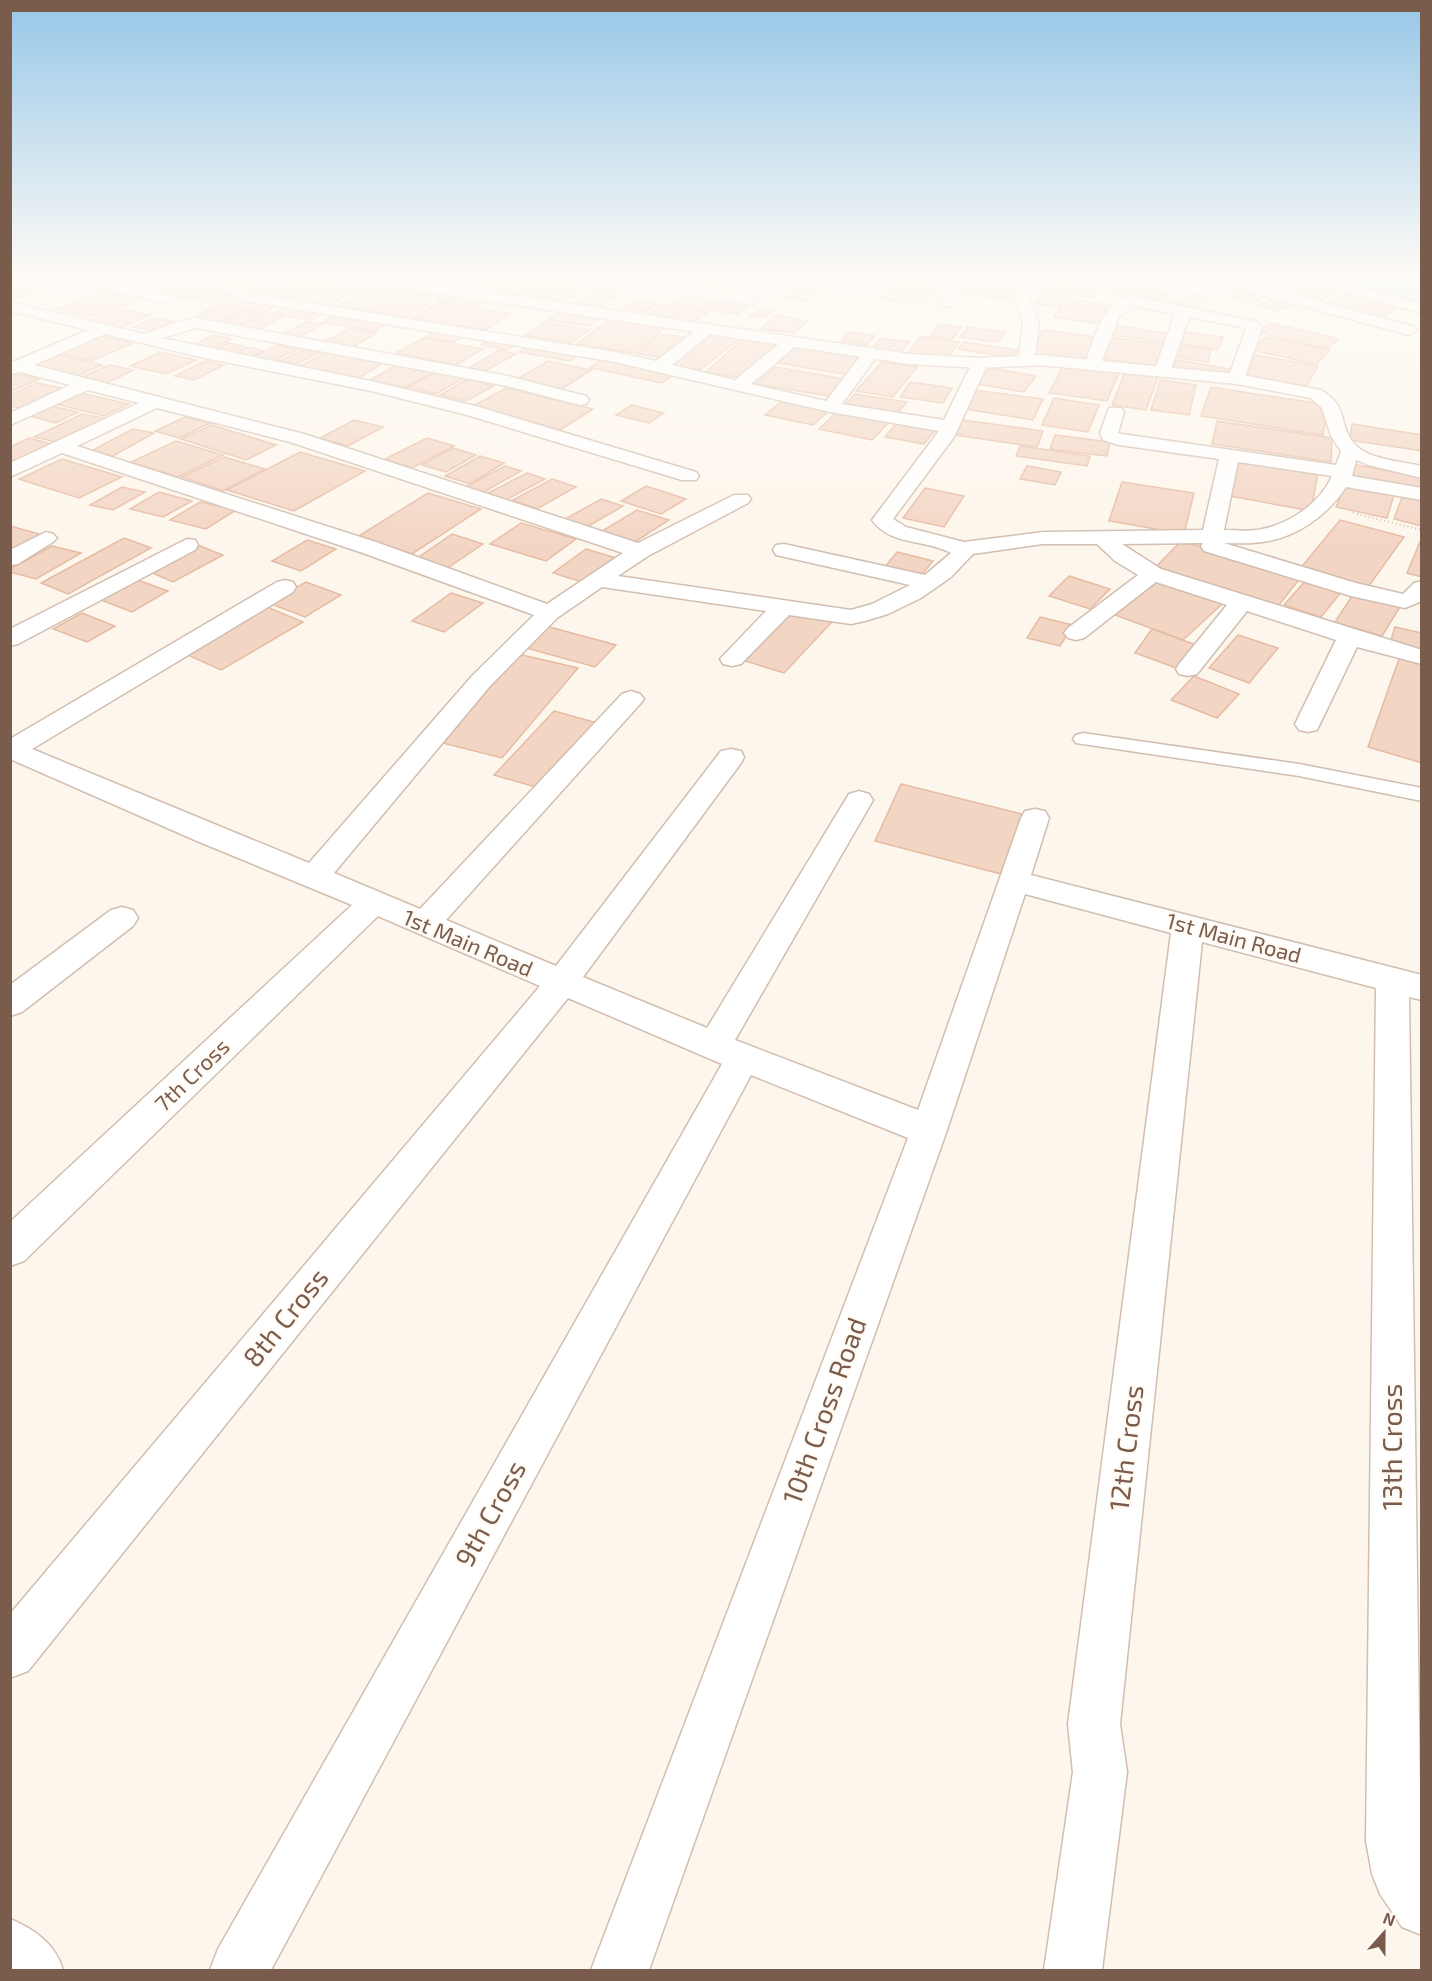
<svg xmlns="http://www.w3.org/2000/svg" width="1432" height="1981" font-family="'Exo 2',sans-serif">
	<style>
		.water { fill: #bfe3e8; stroke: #a5d3da; stroke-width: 1.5 }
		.building { fill: #f3d5c3; stroke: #e6bba3; stroke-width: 1.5 }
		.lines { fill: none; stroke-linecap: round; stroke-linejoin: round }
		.lane-casing { stroke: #d1beb0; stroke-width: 3 }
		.street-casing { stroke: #d1beb0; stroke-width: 3 }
		.secondary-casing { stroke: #d6c0b0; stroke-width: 3 }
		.path { stroke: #d9b8a5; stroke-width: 2; stroke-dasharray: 1 3; stroke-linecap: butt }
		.lane { fill: #fff; fill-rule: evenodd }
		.street { fill: #fff; fill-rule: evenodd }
		.secondary { fill: #fff; fill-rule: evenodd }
		.labels { text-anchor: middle; stroke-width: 4.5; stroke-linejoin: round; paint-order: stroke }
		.street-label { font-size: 22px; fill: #7a5c4d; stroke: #fffaf3 }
		.near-street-label { font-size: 27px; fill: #7a5c4d; stroke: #fffaf3 }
	</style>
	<rect width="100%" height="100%" fill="#fdf6ec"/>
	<!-- water -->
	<path class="water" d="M1297,273H1421V308Z"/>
	<!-- building -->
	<g class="building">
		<path d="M104,273H155L128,284L93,278Z"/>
		<path d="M161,273H259L197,300L127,287Z"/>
		<path d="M265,273H299L300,274L261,292L235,287Z"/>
		<path d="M427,273H452L463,275L446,285L415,280Z"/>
		<path d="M500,273H541L542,274L529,281L495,276Z"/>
		<path d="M630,273H678L661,286L620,280Z"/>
		<path d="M755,273H797L784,284L748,279Z"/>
		<path d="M973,273H997L1034,279L1015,301L955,292Z"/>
		<path d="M1054,273H1073L1077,274L1069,285L1048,282Z"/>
		<path d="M1228,273H1260L1244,281L1224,275Z"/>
		<path d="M1283,273L1315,281L1302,286L1271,278Z"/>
		<path d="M34,274L63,281L10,299V282Z"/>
		<path d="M724,274L746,277L723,296L700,292Z"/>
		<path d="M548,275L596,282L583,290L534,283Z"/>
		<path d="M493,278L523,282L508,292L478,287Z"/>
		<path d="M301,279L328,283L293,300L267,295Z"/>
		<path d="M1124,282L1144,285L1132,296L1113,293Z"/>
		<path d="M1317,282L1344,289L1315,302L1288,295Z"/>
		<path d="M896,283L938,289L923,305L880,299Z"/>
		<path d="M331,284L360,288L329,305L300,301Z"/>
		<path d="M371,284L441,293L432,298L362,289Z"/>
		<path d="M529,284L553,287L537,297L513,294Z"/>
		<path d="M599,284L623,287L613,294L589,290Z"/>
		<path d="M1047,284L1099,291L1094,298L1042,291Z"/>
		<path d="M801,286L819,289L806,301L787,298Z"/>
		<path d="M108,289L145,298L121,307L84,298Z"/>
		<path d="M554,289L575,293L563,300L541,297Z"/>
		<path d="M1151,289L1169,294L1155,301L1138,297Z"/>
		<path d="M1244,289L1268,295L1250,302L1227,296Z"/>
		<path d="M363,292L431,302L405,317L336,306Z"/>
		<path d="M1045,292L1069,295L1060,307L1036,304Z"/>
		<path d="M219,293L281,304L263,313L200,302Z"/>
		<path d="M1349,293L1402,307L1375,320L1323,305Z"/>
		<path d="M446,294L488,300L478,306L435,300Z"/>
		<path d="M594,294L615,297L601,306L580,303Z"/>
		<path d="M1191,294L1210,298L1193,309L1173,304Z"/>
		<path d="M685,295L749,304L738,314L672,305Z"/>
		<path d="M1275,298L1296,304L1277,311L1257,305Z"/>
		<path d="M1067,299L1116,306L1104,325L1054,317Z"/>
		<path d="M81,300L113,308L88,317L56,309Z"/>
		<path d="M634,300L657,303L645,312L622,308Z"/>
		<path d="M438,302L511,314L485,330L411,318Z"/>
		<path d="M291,305L328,311L311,320L273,314Z"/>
		<path d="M661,305L684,308L672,318L648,314Z"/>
		<path d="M213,307L239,312L214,324L188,320Z"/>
		<path d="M760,308L774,310L764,318L750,316Z"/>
		<path d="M117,309L150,315L120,328L87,321Z"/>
		<path d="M686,309L707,312L694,322L673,319Z"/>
		<path d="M242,311L259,314L234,327L217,324Z"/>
		<path d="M561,311L601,317L589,326L548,320Z"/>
		<path d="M338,313L389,322L374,331L322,322Z"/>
		<path d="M265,314L283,317L257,331L238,327Z"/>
		<path d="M776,315L808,321L794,333L761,329Z"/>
		<path d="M612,317L668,325L634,353L577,344Z"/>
		<path d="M154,318L180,323L159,332L133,327Z"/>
		<path d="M306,322L322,324L298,338L282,335Z"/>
		<path d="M544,322L589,330L571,343L525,335Z"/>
		<path d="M1270,323L1339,339L1327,349L1257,332Z"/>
		<path d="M939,324L962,327L952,339L930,336Z"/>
		<path d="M1113,325L1172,334L1167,343L1108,334Z"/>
		<path d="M968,327L1005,332L997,342L960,337Z"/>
		<path d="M350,328L378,332L353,347L324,342Z"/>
		<path d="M439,329L467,333L454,342L425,337Z"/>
		<path d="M1043,330L1098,337L1086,363L1029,355Z"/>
		<path d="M714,332L742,337L700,370L671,365Z"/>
		<path d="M850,332L875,336L866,345L841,341Z"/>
		<path d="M1185,332L1223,337L1218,350L1180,344Z"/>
		<path d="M659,334L693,338L668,358L637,354Z"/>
		<path d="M213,335L232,339L206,352L187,348Z"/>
		<path d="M102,336L133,343L92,361L60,353Z"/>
		<path d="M921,336L959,342L946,361L906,356Z"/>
		<path d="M1108,337L1169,345L1160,368L1097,358Z"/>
		<path d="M1266,337L1330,350L1316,364L1251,350Z"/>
		<path d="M424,338L483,349L456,365L396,353Z"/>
		<path d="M493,338L519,342L507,350L481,345Z"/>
		<path d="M744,338L780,343L744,378L706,372Z"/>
		<path d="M881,338L909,342L900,353L872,348Z"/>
		<path d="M964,342L1017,350L1012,358L958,349Z"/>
		<path d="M228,343L243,346L226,354L212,351Z"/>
		<path d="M531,344L581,353L570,361L519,352Z"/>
		<path d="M277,345L298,349L271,362L251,358Z"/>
		<path d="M791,345L866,357L849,375L773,362Z"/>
		<path d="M1182,346L1211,350L1208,362L1178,358Z"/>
		<path d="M247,347L264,351L247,359L230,356Z"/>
		<path d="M302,350L318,353L297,364L280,361Z"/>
		<path d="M499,350L516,354L485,371L468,368Z"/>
		<path d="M160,352L196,360L166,374L130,366Z"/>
		<path d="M326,352L385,362L359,378L299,367Z"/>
		<path d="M60,355L102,365L77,376L34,366Z"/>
		<path d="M1256,355L1318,366L1305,389L1241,377Z"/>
		<path d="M606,358L677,372L662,383L590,368Z"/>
		<path d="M1176,360L1237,370L1234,377L1173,367Z"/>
		<path d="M205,361L224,365L194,380L175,376Z"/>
		<path d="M548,361L591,370L562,389L517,379Z"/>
		<path d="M882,362L917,367L893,397L856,391Z"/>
		<path d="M109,365L134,370L107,383L82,377Z"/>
		<path d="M397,365L431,373L405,388L370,380Z"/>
		<path d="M1063,366L1119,373L1107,401L1049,393Z"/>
		<path d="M775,367L845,379L828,396L756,384Z"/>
		<path d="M990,368L1036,376L1024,392L976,384Z"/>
		<path d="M437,372L464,378L436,394L408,387Z"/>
		<path d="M1125,372L1158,377L1146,410L1112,405Z"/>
		<path d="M10,374L11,373L39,379L10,392Z"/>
		<path d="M468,379L494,386L466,401L440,395Z"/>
		<path d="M1160,380L1196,385L1189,415L1151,410Z"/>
		<path d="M910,382L952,388L943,403L900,397Z"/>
		<path d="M37,383L62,388L20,408L10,406V395Z"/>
		<path d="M1211,387L1328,405L1323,435L1201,416Z"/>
		<path d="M506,388L593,409L560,430L471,407Z"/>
		<path d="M974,390L1043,399L1033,420L964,409Z"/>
		<path d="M80,393L129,404L104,416L56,404Z"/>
		<path d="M855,394L907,402L896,415L844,406Z"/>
		<path d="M1054,398L1099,405L1088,432L1042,425Z"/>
		<path d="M785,399L832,408L813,425L765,415Z"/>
		<path d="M632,405L664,413L649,423L616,415Z"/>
		<path d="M51,406L78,412L56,423L30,416Z"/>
		<path d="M839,410L891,420L872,440L819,429Z"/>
		<path d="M82,414L108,419L61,443L34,437Z"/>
		<path d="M185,417L210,423L179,438L155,431Z"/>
		<path d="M354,420L383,427L348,446L320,438Z"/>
		<path d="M962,420L1043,431L1037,447L954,435Z"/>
		<path d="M898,421L937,428L924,444L885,437Z"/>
		<path d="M1217,421L1332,438L1331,462L1212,444Z"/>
		<path d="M1352,424L1422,435V451L1350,440Z"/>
		<path d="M212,425L276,445L246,460L181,439Z"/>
		<path d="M133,429L154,433L113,456L91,451Z"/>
		<path d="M1055,435L1110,442L1107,456L1050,449Z"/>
		<path d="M29,438L55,445L10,467V447Z"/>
		<path d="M427,438L454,446L412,468L385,459Z"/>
		<path d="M176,441L223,455L178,477L131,462Z"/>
		<path d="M1020,446L1090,456L1087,466L1016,456Z"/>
		<path d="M453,448L476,455L446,472L422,465Z"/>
		<path d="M300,452L365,471L294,511L227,490Z"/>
		<path d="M480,456L504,463L470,484L445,476Z"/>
		<path d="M224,457L265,469L223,491L182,477Z"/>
		<path d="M1235,458L1318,472L1311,511L1224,495Z"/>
		<path d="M62,459L122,477L79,498L19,479Z"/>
		<path d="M1351,464L1422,477V492L1352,480Z"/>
		<path d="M505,466L521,471L482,493L465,487Z"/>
		<path d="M1027,466L1061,472L1055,485L1020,479Z"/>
		<path d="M527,473L545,479L506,500L488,493Z"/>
		<path d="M552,479L576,487L537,509L513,500Z"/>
		<path d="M1122,482L1194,493L1184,534L1109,521Z"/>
		<path d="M1345,485L1394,495L1387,518L1336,507Z"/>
		<path d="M646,486L686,499L661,514L621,501Z"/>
		<path d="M122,487L145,492L113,510L90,505Z"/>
		<path d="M925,488L964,496L944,527L903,518Z"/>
		<path d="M159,492L192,501L163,517L130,509Z"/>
		<path d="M428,493L481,509L412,554L357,537Z"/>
		<path d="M1402,497L1422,501V526L1394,519Z"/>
		<path d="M601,499L623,506L587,527L565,519Z"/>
		<path d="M200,502L236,510L206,529L170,520Z"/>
		<path d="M637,510L669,520L635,542L602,531Z"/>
		<path d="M1340,520L1404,537L1366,590L1299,570Z"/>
		<path d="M521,523L576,539L546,561L490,544Z"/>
		<path d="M10,526L43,535L18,549L10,547Z"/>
		<path d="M452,534L483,544L446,569L416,559Z"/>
		<path d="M124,538L151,548L68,594L41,583Z"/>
		<path d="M307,540L336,549L301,571L272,561Z"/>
		<path d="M1181,541L1301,577L1279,605L1156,567Z"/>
		<path d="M1420,542H1422V577L1407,573Z"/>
		<path d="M52,546L81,553L36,579L10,572V569Z"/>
		<path d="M200,546L223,555L173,582L150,572Z"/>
		<path d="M586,549L620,559L588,584L553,573Z"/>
		<path d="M897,552L933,561L920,577L884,568Z"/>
		<path d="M1069,576L1110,589L1090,609L1049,596Z"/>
		<path d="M135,579L168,591L132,612L98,599Z"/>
		<path d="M1307,579L1343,590L1321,617L1284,605Z"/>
		<path d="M1158,580L1223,603L1183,640L1115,615Z"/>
		<path d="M306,582L341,595L305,617L269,603Z"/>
		<path d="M451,593L483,603L444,632L412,621Z"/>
		<path d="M1354,593L1400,607L1382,636L1335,622Z"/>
		<path d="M265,606L303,622L221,670L183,653Z"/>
		<path d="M791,611L832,622L784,673L742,660Z"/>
		<path d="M82,613L115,626L87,642L53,629Z"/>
		<path d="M1040,617L1073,625L1060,646L1027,638Z"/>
		<path d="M542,625L616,645L595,667L519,646Z"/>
		<path d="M1395,627L1422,633V651L1390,643Z"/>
		<path d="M1152,629L1202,647L1182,670L1135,653Z"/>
		<path d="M1238,635L1278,648L1249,683L1209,668Z"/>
		<path d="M518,654L578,668L502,758L443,743Z"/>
		<path d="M1400,656L1422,662V763L1368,747Z"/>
		<path d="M1194,676L1239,694L1217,718L1171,700Z"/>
		<path d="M554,711L597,723L539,788L494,775Z"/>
		<path d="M901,784L1022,814L1001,874L875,841Z"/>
	</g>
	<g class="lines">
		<!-- lane casing -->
		<g class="lane-casing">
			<path id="lane" d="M1083,733L1299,764L1422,788V801L1299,776L1076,743L1073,739L1076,735Z"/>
		</g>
		<!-- street casing -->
		<g class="street-casing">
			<g id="street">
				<path d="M47,273H74L176,297L178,300L171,304L49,276Z"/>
				<path d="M557,273H596L754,297L761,301L754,305L564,277Z"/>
				<path d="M962,273H977L952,306H942L939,303Z"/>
				<path d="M1032,273H1047L1029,297L1039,324L1034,361L1026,366L1018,361L1023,324L1015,297Z"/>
				<path d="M1082,273H1110L1147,282L1149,285L1142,289L1084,276Z"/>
				<path d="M1188,273H1213L1415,327L1417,330L1409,335L1190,276Z"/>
				<path d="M1282,273H1307L1422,304V313L1284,276Z"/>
				<path d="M245,293L615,352L656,361L701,326H713L715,329L713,332L672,365L735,380L786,338L792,336L800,341L798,344L751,384L826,401L866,349L872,347L880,352L842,404L944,420L974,359H986L988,363L954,437L893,519L906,527L964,542L1043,532L1203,530L1219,459L1119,445L1103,440L1100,433L1109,408H1121L1124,412L1118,433L1122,434L1336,465L1343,446H1357L1359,450L1352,476L1422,488V500L1346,487C1328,515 1296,538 1262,542C1249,544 1236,543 1224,543L1356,583L1403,594L1414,583L1422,581V601L1405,608L1351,596L1204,551L1201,546L1203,543L1122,544L1161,569L1422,650V664L1357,647L1317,730L1308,732L1299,730L1295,724L1336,640L1247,611L1197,674L1188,676L1179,674L1176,669L1179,664L1227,605L1156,582L1084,638L1076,640L1068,638L1064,633L1068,628L1138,575L1115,561L1097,544H1043L973,554L951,577L921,598L888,614L865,621L851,624L789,615L741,664L732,666L723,664L720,659L766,611L602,587L557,618L490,686L334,873L420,909L622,694L631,691L640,694L644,699L640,704L446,920L556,966L721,751L731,749L741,751L744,757L741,763L583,977L707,1028L849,794L859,791L869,794L873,800L735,1040L918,1110L1021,818L1025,811L1035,809L1045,811L1049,818L1031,875L1422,975V1000L1409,997L1422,1935L1402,1927L1380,1894L1372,1874L1366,1841L1376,988L1202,942L1120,1724L1127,1772L1102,1970H1044L1073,1772L1068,1724L1171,933L1025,894L947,1130L649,1970H591L908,1138L751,1075L271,1970H210L218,1949L722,1064L568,998L28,1671L10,1678V1614L540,986L378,916L24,1261L10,1266V1222L352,905L197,841L10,759V739L277,582L285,580L293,582L296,587L293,592L32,749L309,863L472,676L534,615L360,552L62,453L10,477V463L139,403L88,390L10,425V413L70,385L20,372L10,374V363L88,330L10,311V302L144,334L180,321L196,318L508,376L586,396L589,400L586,404L580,405L507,386L196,328L162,338L371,381L479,407L696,472L699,476L696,480H682L467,415L371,391L200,357L105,334L34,365L304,434L638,543L734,495H748L751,499L748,503L648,556L618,576L851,610L872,604L910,585L776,555L773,550L776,545L784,544L925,575L951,553C926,539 890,546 872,520L939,431L830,412L615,362L240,300L238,297L240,294ZM157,408L290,442L623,553L547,604L376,542L77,446ZM1238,462L1332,476C1320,503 1291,523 1262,529C1250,532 1236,530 1224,530Z"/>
				<path d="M1131,296L1258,322L1262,328L1243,383H1231L1228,379L1246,328L1189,317L1170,372L1162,377L1154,372L1175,314L1132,305L1119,317L1099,369H1087L1085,365C1093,340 1102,303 1131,296Z"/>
				<path d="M46,532L53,534L57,538L53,542L18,564L10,565V550Z"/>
				<path d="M187,539L195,540L198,545L195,550L18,644L10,646V629Z"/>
				<path d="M122,907L133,910L138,918L133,926L22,1012L10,1016V985L111,910Z"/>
				<path d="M10,1919C36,1930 55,1944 63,1970H10Z"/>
			</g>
		</g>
		<!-- secondary casing -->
		<g class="secondary-casing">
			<g id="secondary">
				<path d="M10,273H18L10,278Z"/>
				<path d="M321,273H360L910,354L980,358L1040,355L1237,374L1321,390C1349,407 1338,421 1352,441C1365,460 1401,461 1422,466V478L1368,465L1343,454L1331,436L1322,408L1310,398L1237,384L1040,365L980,368L910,364L328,277Z"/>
			</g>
		</g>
		<!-- path -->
		<path class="path" d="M1353,513L1422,530"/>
		<!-- lane -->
		<use href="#lane" class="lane"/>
		<!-- street -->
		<use href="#street" class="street"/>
		<!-- secondary -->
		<use href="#secondary" class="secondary"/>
	</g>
	<!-- sky -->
	<linearGradient id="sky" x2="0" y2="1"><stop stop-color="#97c7e8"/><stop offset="0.5" stop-color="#fefbf6"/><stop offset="1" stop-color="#fefbf6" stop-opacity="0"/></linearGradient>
	<rect width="1432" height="551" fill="url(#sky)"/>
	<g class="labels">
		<!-- street labels -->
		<g class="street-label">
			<text transform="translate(1234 938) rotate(15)" y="8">1st Main Road</text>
			<text transform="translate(468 943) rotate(23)" y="8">1st Main Road</text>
			<text transform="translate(192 1075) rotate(-44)" y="8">7th Cross</text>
		</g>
		<!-- near-street labels -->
		<g class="near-street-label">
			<text transform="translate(286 1318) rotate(-51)" y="9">8th Cross</text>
			<text transform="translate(825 1411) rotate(-70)" y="9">10th Cross Road</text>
			<text transform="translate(1393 1447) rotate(-90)" y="9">13th Cross</text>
			<text transform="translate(1127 1448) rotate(-83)" y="9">12th Cross</text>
			<text transform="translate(491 1514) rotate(-61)" y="9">9th Cross</text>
		</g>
	</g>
	<!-- border -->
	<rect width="1432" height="1981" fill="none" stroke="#7a5c4d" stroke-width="24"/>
	<!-- north arrow -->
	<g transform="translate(1384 1933) rotate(21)" stroke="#fffaf3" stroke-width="4.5" paint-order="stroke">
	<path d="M0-4.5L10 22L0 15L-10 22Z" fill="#7a5c4d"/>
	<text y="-9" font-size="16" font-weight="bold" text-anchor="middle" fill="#7a5c4d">N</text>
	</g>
</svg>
